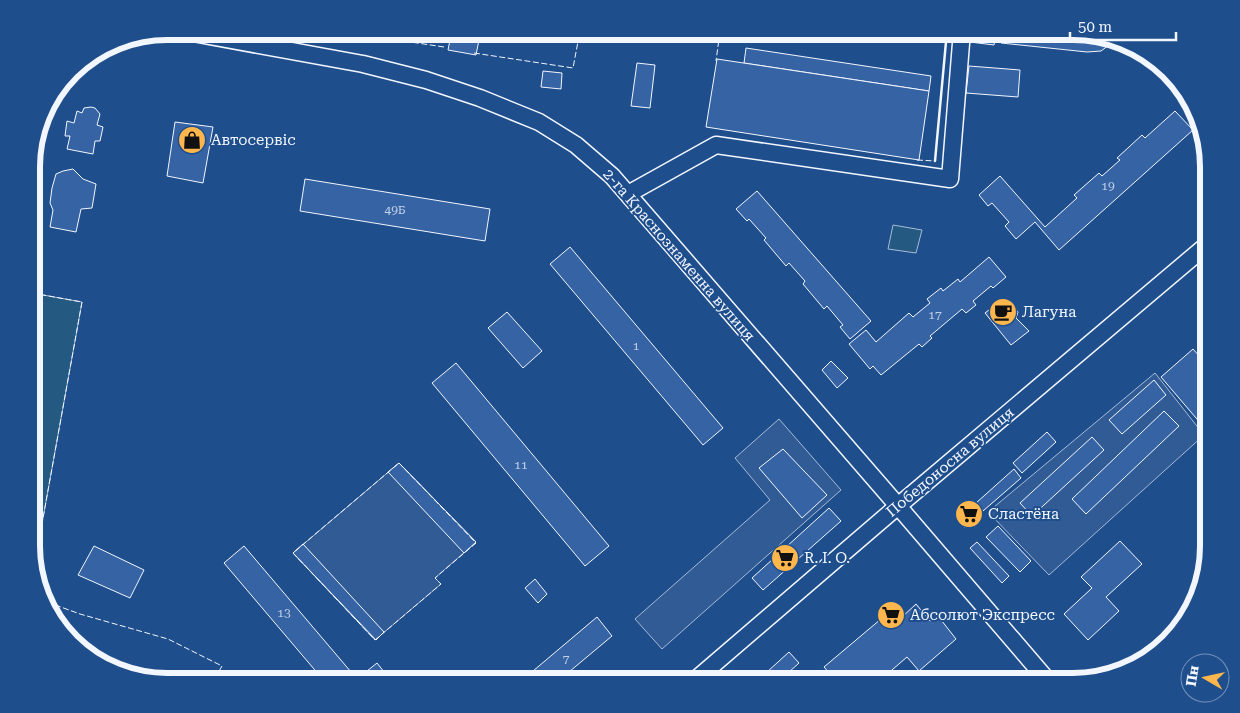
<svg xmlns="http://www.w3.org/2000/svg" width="1240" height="713" font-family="'Roboto Serif',serif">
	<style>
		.green { fill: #245a82; stroke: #a8bbd7 }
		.parking { fill: #305b95; stroke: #a8bbd7 }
		.building { fill: #3563a3; stroke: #f2f6ff }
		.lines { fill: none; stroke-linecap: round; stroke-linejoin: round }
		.minor-casing { stroke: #f2f6ff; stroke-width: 19 }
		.minor { stroke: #1f4e8c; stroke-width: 16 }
		.fence { stroke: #f2f6ff; stroke-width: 1; stroke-dasharray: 6 2.5; stroke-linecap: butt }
		.wall { stroke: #f2f6ff; stroke-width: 2.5 }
		.labels { text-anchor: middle; stroke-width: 4; stroke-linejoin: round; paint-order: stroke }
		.number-label { font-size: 12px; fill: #c3d1e8 }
		.poi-label { font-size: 15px; fill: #f2f6ff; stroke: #1f4e8c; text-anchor: start }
		.street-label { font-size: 15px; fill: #f2f6ff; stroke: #1f4e8c }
		.rim { fill: none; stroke: #f2f6ff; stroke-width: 6 }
	</style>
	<rect width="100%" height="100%" fill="#1f4e8c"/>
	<!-- green -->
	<g class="green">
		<path d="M893,225L922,230L916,253L888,249Z"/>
		<path d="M32,293L82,302L34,568L32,564Z"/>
	</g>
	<!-- parking -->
	<g class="parking">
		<path d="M1155,373L1204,435L1049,575L988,512Z"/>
		<path d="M779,419L841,490L662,649L635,619L770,500L735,458Z"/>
		<path d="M399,463L476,542L435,578L441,584L375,640L293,553Z"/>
	</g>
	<!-- building -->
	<g class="building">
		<path d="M677,31H714L713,37Z"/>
		<path d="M971,31L996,33L994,45L970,42Z"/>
		<path d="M1002,31H1029L1086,39L1093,36L1113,42L1101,51L1087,52L1001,43Z"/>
		<path d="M451,35L479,40L476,55L448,50Z"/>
		<path d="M746,48L931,76L929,91L744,63Z"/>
		<path d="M717,59L929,91L919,160L706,127Z"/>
		<path d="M637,63L655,65L650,108L631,106Z"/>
		<path d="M969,66L1020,70L1018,97L966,93Z"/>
		<path d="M543,71L562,73L561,89L541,87Z"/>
		<path d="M91,107L95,108L100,114L97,125L103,127L100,141H95L93,154L67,149L70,136H65L67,121L74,123L77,111L82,113L84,108Z"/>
		<path d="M1175,111L1193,130L1059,250L1035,222L1016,239L1005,226L1009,222L992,203L988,206L979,195L1000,176L1045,227L1077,198L1074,195L1099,173L1102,176L1120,160L1117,158L1142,135L1145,138Z"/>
		<path d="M175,122L213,127L203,183L167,176Z"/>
		<path d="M73,169L83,179L96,184L92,208L81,209L76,232L50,227L53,210L50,203L52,188L56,174L63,171Z"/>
		<path d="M305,179L490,209L485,241L300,211Z"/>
		<path d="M757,191L871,321L850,339L840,327L843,325L827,306L824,309L803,284L805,281L789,263L786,266L764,240L766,238L749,219L747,221L736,209Z"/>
		<path d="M570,247L723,428L703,445L550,264Z"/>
		<path d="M989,257L1006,277L993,288L991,286L973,301L976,305L966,313L962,309L930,336L932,338L922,347L919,344L881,375L873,366L870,369L849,344L866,330L876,342L909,313L913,317L930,303L927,299L941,288L943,291L958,279L960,282Z"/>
		<path d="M1002,300L1008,307L1013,306L1018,312L1016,318L1029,331L1011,345L985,313Z"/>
		<path d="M507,312L542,351L523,368L488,328Z"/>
		<path d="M1193,349L1208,366V432L1161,377Z"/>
		<path d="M831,361L848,378L837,388L822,370Z"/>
		<path d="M456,363L609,546L585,566L432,383Z"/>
		<path d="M1154,380L1166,395L1122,434L1109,420Z"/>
		<path d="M1164,411L1179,426L1086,514L1072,499Z"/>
		<path d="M1047,432L1056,442L1022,473L1013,463Z"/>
		<path d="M1092,437L1104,450L1032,516L1020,503Z"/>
		<path d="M783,449L827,495L802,518L759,468Z"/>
		<path d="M399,463L476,542L464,553L388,472Z"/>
		<path d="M1014,469L1021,478L983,511L976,503Z"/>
		<path d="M976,503L983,511L965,528L957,519Z"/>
		<path d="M829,508L841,521L763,590L752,578Z"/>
		<path d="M998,526L1031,561L1020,572L986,537Z"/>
		<path d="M1120,541L1142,564L1106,597L1119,611L1088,640L1064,614L1092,588L1081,577Z"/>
		<path d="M977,542L1009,576L1002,583L970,548Z"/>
		<path d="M303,544L384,632L376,640L293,553Z"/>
		<path d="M94,546L144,570L130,598L78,575Z"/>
		<path d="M244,546L357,679L377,663L392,682H359L357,680L355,682H325L224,563Z"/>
		<path d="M535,579L547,594L538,603L525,588Z"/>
		<path d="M916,604L930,621L938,616L956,639L919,671L907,657L878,682H837L824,667L894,608L901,618Z"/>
		<path d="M597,617L612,636L557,682H520Z"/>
		<path d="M789,652L799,663L778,682H756Z"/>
		<path d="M124,663L151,678L120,669Z"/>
	</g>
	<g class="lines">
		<!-- minor casing -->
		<g class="minor-casing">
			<g id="minor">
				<path d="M182,31L363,64L426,80L480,98L539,122L576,145L612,176L898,506L1048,681"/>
				<path d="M628,194L716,145L950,179L962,31"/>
				<path d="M693,682L898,506L1208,244"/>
			</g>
		</g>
		<!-- minor -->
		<use href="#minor" class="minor"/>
		<!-- fence -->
		<g class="fence">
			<path d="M340,31L357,34"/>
			<path d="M357,31V34L444,47"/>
			<path d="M662,31L719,39L716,61"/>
			<path d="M474,53L573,68L580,31"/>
			<path d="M917,160L935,161"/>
			<path d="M32,293L82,302L34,568"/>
			<path d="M399,463L476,543L435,578L441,584L375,640L293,553Z"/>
			<path d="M47,602L80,614L168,639L222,666L213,682"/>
		</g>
		<!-- wall -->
		<path class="wall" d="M935,161L947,31"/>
	</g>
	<!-- icons -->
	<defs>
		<g id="shop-disc" transform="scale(1.4375)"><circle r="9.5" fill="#ffb74d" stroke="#1f4e8c"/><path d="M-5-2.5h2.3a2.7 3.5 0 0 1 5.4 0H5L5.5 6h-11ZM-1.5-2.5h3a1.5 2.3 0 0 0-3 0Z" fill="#111"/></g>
		<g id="cafe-disc" transform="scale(1.4375)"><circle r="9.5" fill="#ffb74d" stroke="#1f4e8c"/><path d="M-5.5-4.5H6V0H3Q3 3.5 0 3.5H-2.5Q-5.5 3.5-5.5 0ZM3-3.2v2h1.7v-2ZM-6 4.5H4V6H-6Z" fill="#111"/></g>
		<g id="supermarket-disc" transform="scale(1.4375)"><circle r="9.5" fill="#ffb74d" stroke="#1f4e8c"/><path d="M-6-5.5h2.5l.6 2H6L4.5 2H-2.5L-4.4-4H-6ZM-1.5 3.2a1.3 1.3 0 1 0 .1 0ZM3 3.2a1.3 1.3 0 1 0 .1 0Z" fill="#111"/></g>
	</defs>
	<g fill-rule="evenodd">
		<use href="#shop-disc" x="192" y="140"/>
		<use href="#cafe-disc" x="1003" y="312"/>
		<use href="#supermarket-disc" x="969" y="514"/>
		<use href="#supermarket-disc" x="785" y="558"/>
		<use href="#supermarket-disc" x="891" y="615"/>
	</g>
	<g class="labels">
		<!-- number labels -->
		<g class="number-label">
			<text x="1108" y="190">19</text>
			<text x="395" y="214">49Б</text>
			<text x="935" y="319">17</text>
			<text x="636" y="350">1</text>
			<text x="521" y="469">11</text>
			<text x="284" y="617">13</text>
			<text x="566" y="663">7</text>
		</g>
		<!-- poi labels -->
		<g class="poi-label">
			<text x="211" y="145">Автосервіс</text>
			<text x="1022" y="317">Лагуна</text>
			<text x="988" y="519">Сластёна</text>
			<text x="804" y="563">R. I. O.</text>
			<text x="910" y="620">Абсолют Экспресс</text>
		</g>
		<!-- street labels -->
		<g class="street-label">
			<text transform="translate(679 255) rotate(49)" y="5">2-га Краснознаменна вулиця</text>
			<text transform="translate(950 462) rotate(-40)" y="5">Победоносна вулиця</text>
		</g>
	</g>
	<!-- crop -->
	<path d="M0 0H1240V713H0ZM167 40H1073A127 127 0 0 1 1200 167V546A127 127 0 0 1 1073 673H167A127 127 0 0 1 40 546V167A127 127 0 0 1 167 40Z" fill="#1f4e8c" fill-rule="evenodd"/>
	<path class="rim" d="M167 40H1073A127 127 0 0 1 1200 167V546A127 127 0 0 1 1073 673H167A127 127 0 0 1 40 546V167A127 127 0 0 1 167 40Z"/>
	<!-- north arrow -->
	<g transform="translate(1205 678) rotate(279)"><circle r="24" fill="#1f4e8c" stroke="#7391ba"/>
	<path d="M0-4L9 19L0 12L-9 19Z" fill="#ffb74d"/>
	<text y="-8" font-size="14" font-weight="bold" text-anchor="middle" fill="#f2f6ff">Пн</text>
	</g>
	<!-- scale -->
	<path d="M1070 32v8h106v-8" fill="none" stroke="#f2f6ff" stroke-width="2.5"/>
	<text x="1078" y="32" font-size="15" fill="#f2f6ff" stroke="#1f4e8c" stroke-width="4" paint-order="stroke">50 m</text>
</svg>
